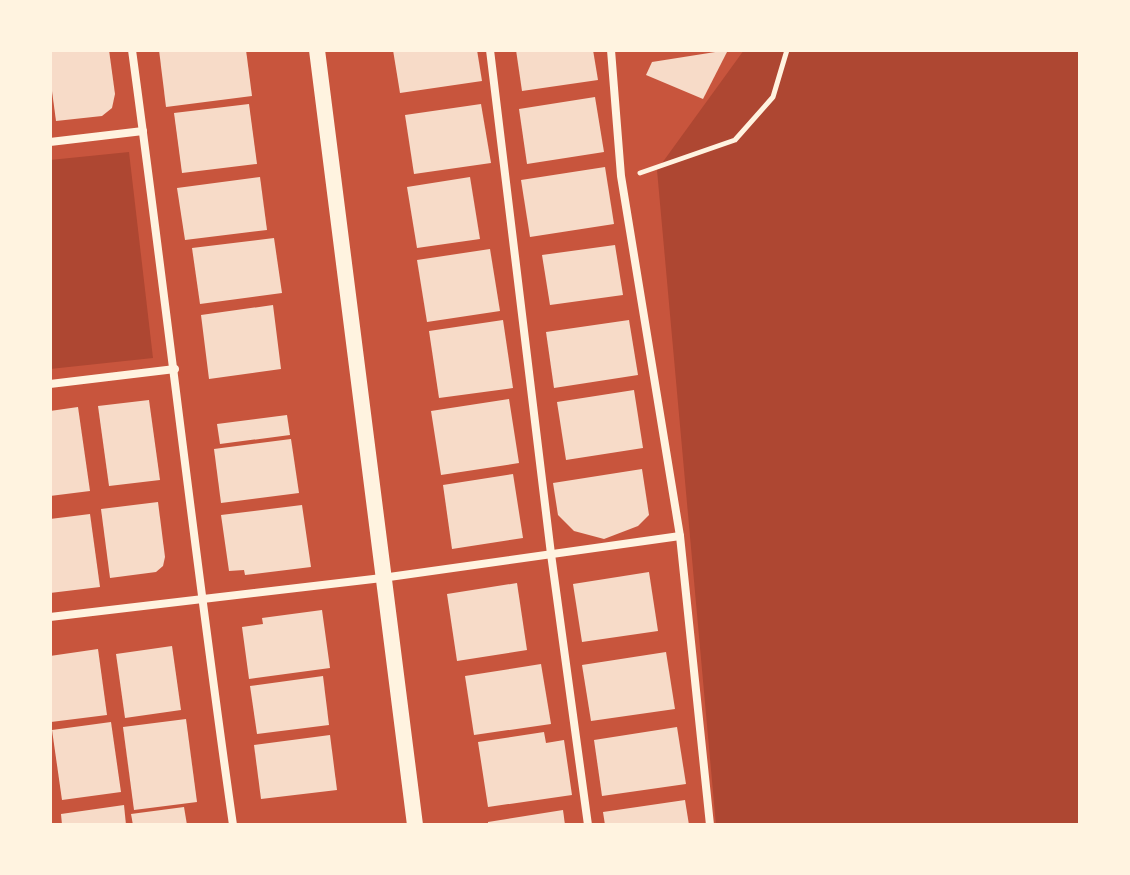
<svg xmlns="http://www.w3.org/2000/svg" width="1130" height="875" font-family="'Alegreya Sans',sans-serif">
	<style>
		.green { fill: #ae4732 }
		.building { fill: #f7dbc8 }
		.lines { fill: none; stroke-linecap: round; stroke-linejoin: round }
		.path { stroke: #fff3e0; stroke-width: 5 }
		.minor { stroke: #fff3e0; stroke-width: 8 }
		.secondary { stroke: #fff3e0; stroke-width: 16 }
	</style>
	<rect width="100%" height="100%" fill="#c8553d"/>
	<!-- green -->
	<g class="green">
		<path d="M744,50H1080V825H716L657,170Z"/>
		<path d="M129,152L153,358L50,369V160Z"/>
	</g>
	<!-- building -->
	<g class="building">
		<path d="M50,50H109L115,94L112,108L102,116L56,121L50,76Z"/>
		<path d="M159,50H246L252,96L166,107Z"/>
		<path d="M393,50H477L482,81L400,93Z"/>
		<path d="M516,50H593L598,80L522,91Z"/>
		<path d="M728,50L703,99L646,75L652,62Z"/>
		<path d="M595,97L604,152L527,164L519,109Z"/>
		<path d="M249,104L257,164L182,173L174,113Z"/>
		<path d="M481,104L491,163L414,174L405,115Z"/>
		<path d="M605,167L614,224L530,237L521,180Z"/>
		<path d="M260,177L267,230L185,240L177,188Z"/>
		<path d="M470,177L480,239L417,248L407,187Z"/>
		<path d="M274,238L282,293L200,304L192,248Z"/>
		<path d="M615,245L623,295L550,305L542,255Z"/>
		<path d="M490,249L500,311L427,322L417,260Z"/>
		<path d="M273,305L281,369L209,379L201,315Z"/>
		<path d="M503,320L513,388L439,398L429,331Z"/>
		<path d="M629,320L638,375L554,388L546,332Z"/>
		<path d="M634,390L643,448L566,460L557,402Z"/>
		<path d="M509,399L519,463L441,475L431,411Z"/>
		<path d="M149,400L160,480L109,486L98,406Z"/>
		<path d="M78,407L90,491L50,496V411Z"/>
		<path d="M287,415L290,435L220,444L217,424Z"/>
		<path d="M291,439L299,493L221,503L214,449Z"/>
		<path d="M642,469L649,515L638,526L604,539L574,531L558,515L553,483Z"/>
		<path d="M513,474L523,538L452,549L443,485Z"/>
		<path d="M158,502L165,557L163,566L156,572L110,578L101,509Z"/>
		<path d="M302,505L311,567L245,575L244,570L229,571L221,515Z"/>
		<path d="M90,514L100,587L50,593V519Z"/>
		<path d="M649,572L658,631L582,642L573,584Z"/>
		<path d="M517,583L527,650L457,661L447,594Z"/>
		<path d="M322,610L330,668L249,679L242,627L263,624L262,618Z"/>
		<path d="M172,646L181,710L125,718L116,654Z"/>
		<path d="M98,649L107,715L51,722L50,656Z"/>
		<path d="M666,652L675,709L591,721L582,665Z"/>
		<path d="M541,664L551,724L474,735L465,676Z"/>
		<path d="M323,676L329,725L257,734L250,686Z"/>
		<path d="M186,719L197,802L134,810L123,727Z"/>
		<path d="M111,722L121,792L62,800L52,730Z"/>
		<path d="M677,727L686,784L602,796L594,740Z"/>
		<path d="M544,732L546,743L564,740L572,795L488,807L478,742Z"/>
		<path d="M330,735L337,790L261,799L254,745Z"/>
		<path d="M685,800L689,825H605L603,812Z"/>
		<path d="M124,805L126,825H62L61,814Z"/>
		<path d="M184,807L187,825H133L131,814Z"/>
		<path d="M563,810L565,825H488V822Z"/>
	</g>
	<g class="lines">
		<!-- path -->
		<path class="path" d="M640,173L735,140L773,97L787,50"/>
		<!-- minor -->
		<g class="minor">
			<path d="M132,50C167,308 196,567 233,825"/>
			<path d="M490,50L551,554L588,825"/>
			<path d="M611,50L621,176L680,536L710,825"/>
			<path d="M50,142L143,131"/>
			<path d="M50,384L175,369"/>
			<path d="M50,617L382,578L680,536"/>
		</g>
		<!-- secondary -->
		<path class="secondary" d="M317,50L415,825"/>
	</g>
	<!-- border -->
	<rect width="1130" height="875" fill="none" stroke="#fff3e0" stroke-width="104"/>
</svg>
